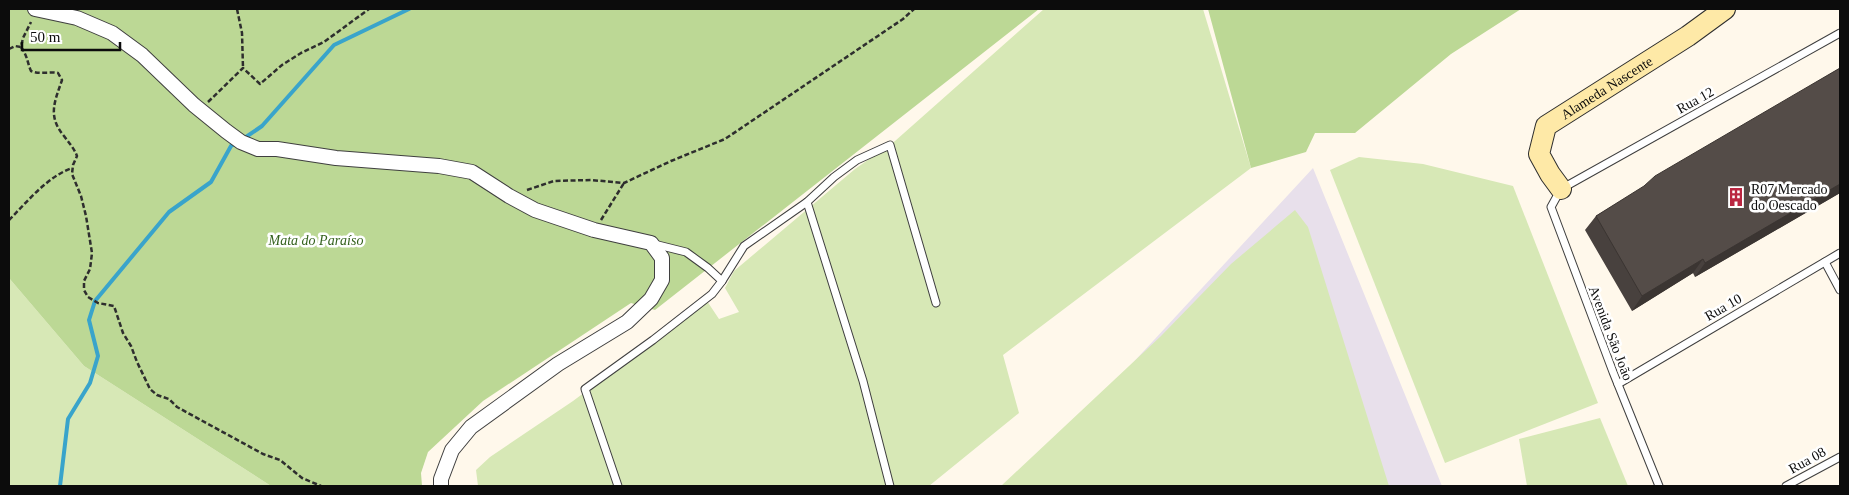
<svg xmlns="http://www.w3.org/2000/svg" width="1849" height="495" font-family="Georgia,serif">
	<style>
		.industrial { fill: #e8e0eb }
		.green { fill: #d7e8b6 }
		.forest { fill: #bcd895 }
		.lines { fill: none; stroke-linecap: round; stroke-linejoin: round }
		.stream { stroke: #39a4cb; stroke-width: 4 }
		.lane-casing { stroke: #3f3f3f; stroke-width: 9 }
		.street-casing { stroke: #3f3f3f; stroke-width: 16 }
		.secondary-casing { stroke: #2e2e2e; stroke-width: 22 }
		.path { stroke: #2e2e2e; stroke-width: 2.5; stroke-dasharray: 5 2.5; stroke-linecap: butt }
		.lane { stroke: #fff; stroke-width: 7 }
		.street { stroke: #fff; stroke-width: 14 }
		.secondary { stroke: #fee9a7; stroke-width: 20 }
		.wall { fill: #48413e }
		.shaded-wall { fill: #3b3532 }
		.building { fill: #544c48; stroke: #3b3532 }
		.labels { text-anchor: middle; stroke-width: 5; stroke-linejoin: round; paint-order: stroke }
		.street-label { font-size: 14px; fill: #0c0c0c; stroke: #fff }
		.poi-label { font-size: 14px; fill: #0c0c0c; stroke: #fff; text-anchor: start }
		.park-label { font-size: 14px; font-style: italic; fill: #35621e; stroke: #fff }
	</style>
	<rect width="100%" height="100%" fill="#fff8eb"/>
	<!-- industrial -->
	<path class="industrial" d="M1313,168L1442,486H1006L1080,420Z"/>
	<!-- green -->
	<g class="green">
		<path d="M1044,9H1203L1251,168L1003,355L1019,413L929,486H478L476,470L490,457L573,401L707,301L719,319L739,312L725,288L734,271L855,169L895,141Z"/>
		<path d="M1359,157L1423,164L1513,186L1598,403L1445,463L1330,170Z"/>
		<path d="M1295,210L1308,227L1389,486H1001L1161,336L1231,264Z"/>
		<path d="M9,278L84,366L271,486H9Z"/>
		<path d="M1600,418L1628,486H1527L1519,439Z"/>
	</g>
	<!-- forest -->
	<g class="forest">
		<path d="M9,9H1039L655,310L631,303L483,401L428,452L421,473L422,486H271L84,366L9,278Z"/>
		<path d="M1208,9H1521L1451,54L1355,133H1315L1306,152L1251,168Z"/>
	</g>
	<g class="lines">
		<!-- stream -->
		<g class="stream">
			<path d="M243,139L262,126L334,45L409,9"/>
			<path d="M60,486L68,419L90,383L98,356L89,320L95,301L169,212L211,182L231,146L237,142"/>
		</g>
		<!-- lane casing -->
		<g class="lane-casing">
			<g id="lane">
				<path d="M807,202L863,381L890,486"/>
				<path d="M654,244L686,252L708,268L722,281L744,246L807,202L834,177L857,160L890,145L936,303"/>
				<path d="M1825,262L1840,290"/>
				<path d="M1618,384L1840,253"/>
				<path d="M618,486L585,389L653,340L712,294L722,281"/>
				<path d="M1659,486L1613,372L1551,207L1561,189L1840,33"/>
				<path d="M1786,486L1840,457"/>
			</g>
		</g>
		<!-- street casing -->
		<g class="street-casing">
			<path id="street" d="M35,9L77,18L112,33L142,55L194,105L226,131L241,142L258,149H277L336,158L439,166L472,172L509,196L535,210L594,230L651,243L662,258V280L651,299L627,322L558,364L471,427L452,450L441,479V486"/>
		</g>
		<!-- secondary casing -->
		<g class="secondary-casing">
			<g id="secondary">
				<path id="s1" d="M1561,189L1550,174L1539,154L1546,126L1688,36L1725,9"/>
			</g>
		</g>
		<!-- path -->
		<g class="path">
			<path d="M237,9L242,33L243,68"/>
			<path d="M21,47C28,57 27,62 31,71C41,75 49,71 58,73L62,80C55,101 47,116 64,136C69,143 74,148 77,156L73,165L72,174L81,196L86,216L92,253L90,269L84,281V290L88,297L98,303L114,306L123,333L131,346L137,362L150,389L157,395L169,399L177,407L263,454L280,460L302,478L321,486"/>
			<path d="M9,49L15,46L21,47L23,38L31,22"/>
			<path d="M208,102L243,68L260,84L282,65L301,53L324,42L369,9"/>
			<path d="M527,190L554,181L591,180L624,183L671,161L725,139L903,19L914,9"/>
			<path d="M9,220C28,201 47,177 72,168"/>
			<path d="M601,220L624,183"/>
		</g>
		<!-- lane -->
		<use href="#lane" class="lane"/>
		<!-- street -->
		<use href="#street" class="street"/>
		<!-- secondary -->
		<use href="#secondary" class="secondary"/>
	</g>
	<!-- wall -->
	<path class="wall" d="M1840,68V193L1695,277L1693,273L1632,311L1585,230L1596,216Z"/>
	<!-- shaded-wall -->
	<g class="shaded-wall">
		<path d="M1840,184V193L1695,277L1705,263Z"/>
		<path d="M1703,259L1693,273L1632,311L1642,296Z"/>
	</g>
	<!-- building -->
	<path class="building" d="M1840,68V184L1705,263L1703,259L1642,296L1596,216L1644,186L1655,176Z"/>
	<!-- icons -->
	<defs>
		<g id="building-bare" transform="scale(1.5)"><path d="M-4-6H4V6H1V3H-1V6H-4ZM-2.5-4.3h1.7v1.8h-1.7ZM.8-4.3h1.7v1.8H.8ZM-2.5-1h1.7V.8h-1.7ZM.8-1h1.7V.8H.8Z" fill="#ba2641" stroke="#fff" stroke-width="2.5" paint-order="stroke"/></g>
	</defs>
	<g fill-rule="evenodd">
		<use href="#building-bare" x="1736" y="197"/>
	</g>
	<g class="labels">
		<!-- street labels -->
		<g class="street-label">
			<text dy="5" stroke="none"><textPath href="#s1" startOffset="142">Alameda Nascente</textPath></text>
			<text transform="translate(1695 100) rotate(-29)" y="5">Rua 12</text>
			<text transform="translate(1723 307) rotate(-30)" y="5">Rua 10</text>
			<text transform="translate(1611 333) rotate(69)" y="5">Avenida São João</text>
			<text transform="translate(1807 460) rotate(-29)" y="5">Rua 08</text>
		</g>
		<!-- poi labels -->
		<g class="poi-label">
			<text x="1751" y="194">R07 Mercado<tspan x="1751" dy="16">do Oescado</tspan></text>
		</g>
		<!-- park labels -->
		<g class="park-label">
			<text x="316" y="245">Mata do Paraíso</text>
		</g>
	</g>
	<!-- border -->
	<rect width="1849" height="495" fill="none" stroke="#0c0c0c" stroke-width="20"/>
	<!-- scale -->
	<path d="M22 42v8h98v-8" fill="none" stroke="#0c0c0c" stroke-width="2.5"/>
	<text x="30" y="42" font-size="15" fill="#0c0c0c" stroke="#ffffff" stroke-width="4" paint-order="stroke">50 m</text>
</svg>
